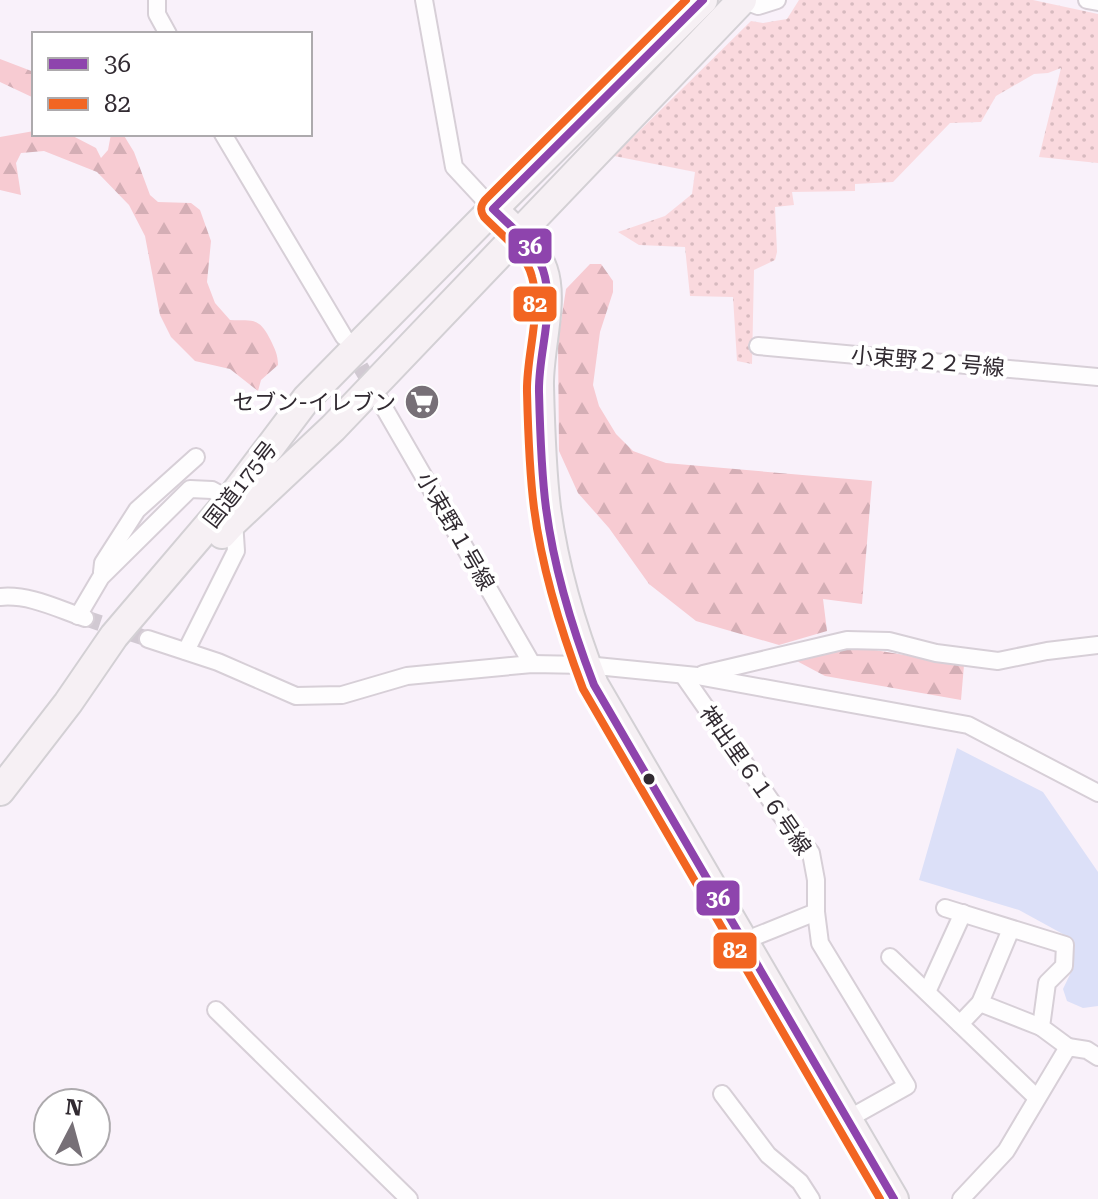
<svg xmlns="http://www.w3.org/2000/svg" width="1098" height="1199" font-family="'Roboto Serif','Noto Sans JP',serif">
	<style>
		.grass { fill: url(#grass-dots) }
		.forest { fill: url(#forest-firs) }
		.water { fill: #dce0f8 }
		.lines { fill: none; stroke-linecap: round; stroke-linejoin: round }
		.minor-tunnel { stroke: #d1c9d2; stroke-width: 16; stroke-dasharray: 16 8; stroke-linecap: butt }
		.minor-casing { stroke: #d7cfd7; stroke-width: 20 }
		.trunk-casing { stroke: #d3d0d4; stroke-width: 32 }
		.minor { stroke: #fefdfe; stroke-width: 16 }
		.trunk { stroke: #f6f0f4; stroke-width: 28 }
		.bus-1-casing { stroke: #fff; stroke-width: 14 }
		.bus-2-casing { stroke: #fff; stroke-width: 14 }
		.bus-1 { stroke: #8e44ad; stroke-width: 8 }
		.bus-2 { stroke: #f26522; stroke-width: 8 }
		.bus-dot { fill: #312a31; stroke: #fff; stroke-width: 3 }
		.labels { text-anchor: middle; stroke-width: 8; stroke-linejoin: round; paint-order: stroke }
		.street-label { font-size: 22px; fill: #312a31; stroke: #fff }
		.poi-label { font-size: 22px; fill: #312a31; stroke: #fff; text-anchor: end }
		.line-badge { stroke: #fff; stroke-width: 3 }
		.badge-label { font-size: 22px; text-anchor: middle; font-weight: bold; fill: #fff }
	</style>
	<defs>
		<pattern id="grass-dots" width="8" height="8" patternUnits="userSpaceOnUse" patternTransform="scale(2)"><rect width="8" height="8" fill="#fad9de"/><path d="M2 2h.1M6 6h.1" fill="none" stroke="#d7babf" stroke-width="1.8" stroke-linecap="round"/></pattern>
		<pattern id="forest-firs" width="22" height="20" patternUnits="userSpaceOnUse" patternTransform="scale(2)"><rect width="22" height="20" fill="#f7cbd2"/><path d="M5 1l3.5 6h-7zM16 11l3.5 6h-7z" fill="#d4aeb5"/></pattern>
	</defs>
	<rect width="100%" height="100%" fill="#f9f1fa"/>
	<!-- grass -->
	<path class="grass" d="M799,0H1033L1098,14V163L1039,157L1061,68L1048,73L1034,74L996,96L981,122L950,123L893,182L855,184V191L792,192L794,205L775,207L777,252L775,260L754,270L752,364L737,361L733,297L690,296L685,247L639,245L618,232L665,216L692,194L695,172L614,156L751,21L763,23L787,19Z"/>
	<!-- forest -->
	<g class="forest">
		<path d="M0,59L34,72V98L0,82Z"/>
		<path d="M34,131V134H69L96,148L101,158L108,150L111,134H123L134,152L150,195L158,202L191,203L200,210L211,241L207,282L215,303L230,320C253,321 259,317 270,339C275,349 278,355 278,365L261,380L258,391L230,369L195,361L171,337L160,315L145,236L129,205L97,172L44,151L21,153L16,163L21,195L0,190V137Z"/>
		<path d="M590,264H601L613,281V292L600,332L593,385L599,406L616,434L633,451L666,463L872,481L862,604L823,599L827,631L779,645L696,621L649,584L609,528L578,493L559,451L558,341L566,289Z"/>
		<path d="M851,646L964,665L961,700L825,676L793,659Z"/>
	</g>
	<!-- water -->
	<path class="water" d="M957,748L1043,792L1098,872V1006L1083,1008L1067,1001L1063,989L1074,966L1072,939L1019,910L919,880Z"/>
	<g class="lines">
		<!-- minor-tunnel -->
		<g class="minor-tunnel">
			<path d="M348,346L375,391"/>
			<path d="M85,618L148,639"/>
		</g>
		<!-- minor casing -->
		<g class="minor-casing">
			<g id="minor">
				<path d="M157,0V14L168,34"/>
				<path d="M424,0L454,167L493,209"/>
				<path d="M742,0L758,6L777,0"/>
				<path d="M1087,0L1098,2"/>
				<path d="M223,134L344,337"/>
				<path d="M758,346L1098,377"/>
				<path d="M379,399L532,664"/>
				<path d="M102,572L103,563L137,510L196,457"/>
				<path d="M0,597C30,594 58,609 85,618"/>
				<path d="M78,616L101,577L190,489L212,490L230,500"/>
				<path d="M148,639L218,662L296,696L342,695L407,676L532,664L586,665L697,676L968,725L1098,793"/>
				<path d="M186,651L236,551L234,521"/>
				<path d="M703,674L847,640L889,641L936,653L998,661L1047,651L1098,645"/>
				<path d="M683,675L778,811L811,853L816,880V912L820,943L907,1086L848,1119"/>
				<path d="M945,908L1065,945L1064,966L1047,983L1041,1027L1068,1047"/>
				<path d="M744,941L816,912"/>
				<path d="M890,957L1037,1098"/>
				<path d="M927,992L963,913"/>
				<path d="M980,1003L1041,1027"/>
				<path d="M216,1010L409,1199"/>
				<path d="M960,1024L980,1003L1011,929"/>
				<path d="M722,1094L768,1155L800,1182L811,1199"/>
				<path d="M961,1199L1006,1151L1068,1047L1087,1050L1098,1057"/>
			</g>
		</g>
		<!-- trunk casing -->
		<g class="trunk-casing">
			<g id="trunk">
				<path d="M493,209C510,227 535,246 543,270C554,302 538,351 539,386C540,427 541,467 546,508C554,568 572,629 594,685L894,1199"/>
				<path d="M222,534L234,521L333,428L742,0"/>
				<path d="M0,791L68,703L114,636L230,500L307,398L493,209L703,0"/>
			</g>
		</g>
		<!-- minor -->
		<use href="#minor" class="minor"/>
		<!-- trunk -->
		<use href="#trunk" class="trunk"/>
		<!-- bus-1 casing -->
		<g class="bus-1-casing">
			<path id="bus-1" d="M703,0L493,209C511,227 535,245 543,270C556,309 538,352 539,392C540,431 541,470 546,508C554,569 572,628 594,685L894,1199"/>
		</g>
		<!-- bus-2 casing -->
		<g class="bus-2-casing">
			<path id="bus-2" d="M686,0L485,200C480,206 480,211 484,217C501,235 526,252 532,277C542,312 526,356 527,392C528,431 529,469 534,508C542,570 561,631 583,689L880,1199"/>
		</g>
		<!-- bus-1 -->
		<use href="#bus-1" class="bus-1"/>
		<!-- bus-2 -->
		<use href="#bus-2" class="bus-2"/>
	</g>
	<!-- icons -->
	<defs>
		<g id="supermarket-disc" transform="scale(1.8)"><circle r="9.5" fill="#777077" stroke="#fff"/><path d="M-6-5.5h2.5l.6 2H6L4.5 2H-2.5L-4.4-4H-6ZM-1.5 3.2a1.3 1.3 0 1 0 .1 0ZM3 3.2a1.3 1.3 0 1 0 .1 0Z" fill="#fff"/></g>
	</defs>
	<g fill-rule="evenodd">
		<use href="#supermarket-disc" x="422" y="402"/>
	</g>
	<!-- markers -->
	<circle class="bus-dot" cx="649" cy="779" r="7"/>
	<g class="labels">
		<!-- street labels -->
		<g class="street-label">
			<text transform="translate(928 361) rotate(5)" y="8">小束野２２号線</text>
			<text transform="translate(240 484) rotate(-52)" y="8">国道175号</text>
			<text transform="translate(456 531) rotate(60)" y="8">小束野１号線</text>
			<text transform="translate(756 780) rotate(55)" y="8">神出里６１６号線</text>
		</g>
		<!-- poi labels -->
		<g class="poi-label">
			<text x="396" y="410">セブン-イレブン</text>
		</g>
	</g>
	<g class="line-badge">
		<rect x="507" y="227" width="46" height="38" rx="8" fill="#8e44ad"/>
		<rect x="512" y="285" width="46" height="38" rx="8" fill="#f26522"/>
		<rect x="695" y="879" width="46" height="38" rx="8" fill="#8e44ad"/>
		<rect x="712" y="931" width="46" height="39" rx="8" fill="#f26522"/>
	</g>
	<g class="badge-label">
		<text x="530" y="254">36</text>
		<text x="535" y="312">82</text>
		<text x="718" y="906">36</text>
		<text x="735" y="958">82</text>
	</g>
	<!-- legend -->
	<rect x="32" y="32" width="280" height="104" fill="#ffffff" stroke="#adaaad" stroke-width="2"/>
	<rect x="48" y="58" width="40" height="12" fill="#8e44ad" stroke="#adaaad" stroke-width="2"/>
	<text x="104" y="72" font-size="24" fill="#312a31">36</text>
	<rect x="48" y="98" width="40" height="12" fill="#f26522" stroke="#adaaad" stroke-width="2"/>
	<text x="104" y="112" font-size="24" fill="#312a31">82</text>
	<!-- north arrow -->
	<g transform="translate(72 1127) rotate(6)"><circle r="38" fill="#ffffff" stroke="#adaaad" stroke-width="2"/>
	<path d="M0-6L14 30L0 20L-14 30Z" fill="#777077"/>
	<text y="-12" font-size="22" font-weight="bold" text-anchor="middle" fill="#312a31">N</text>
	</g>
</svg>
